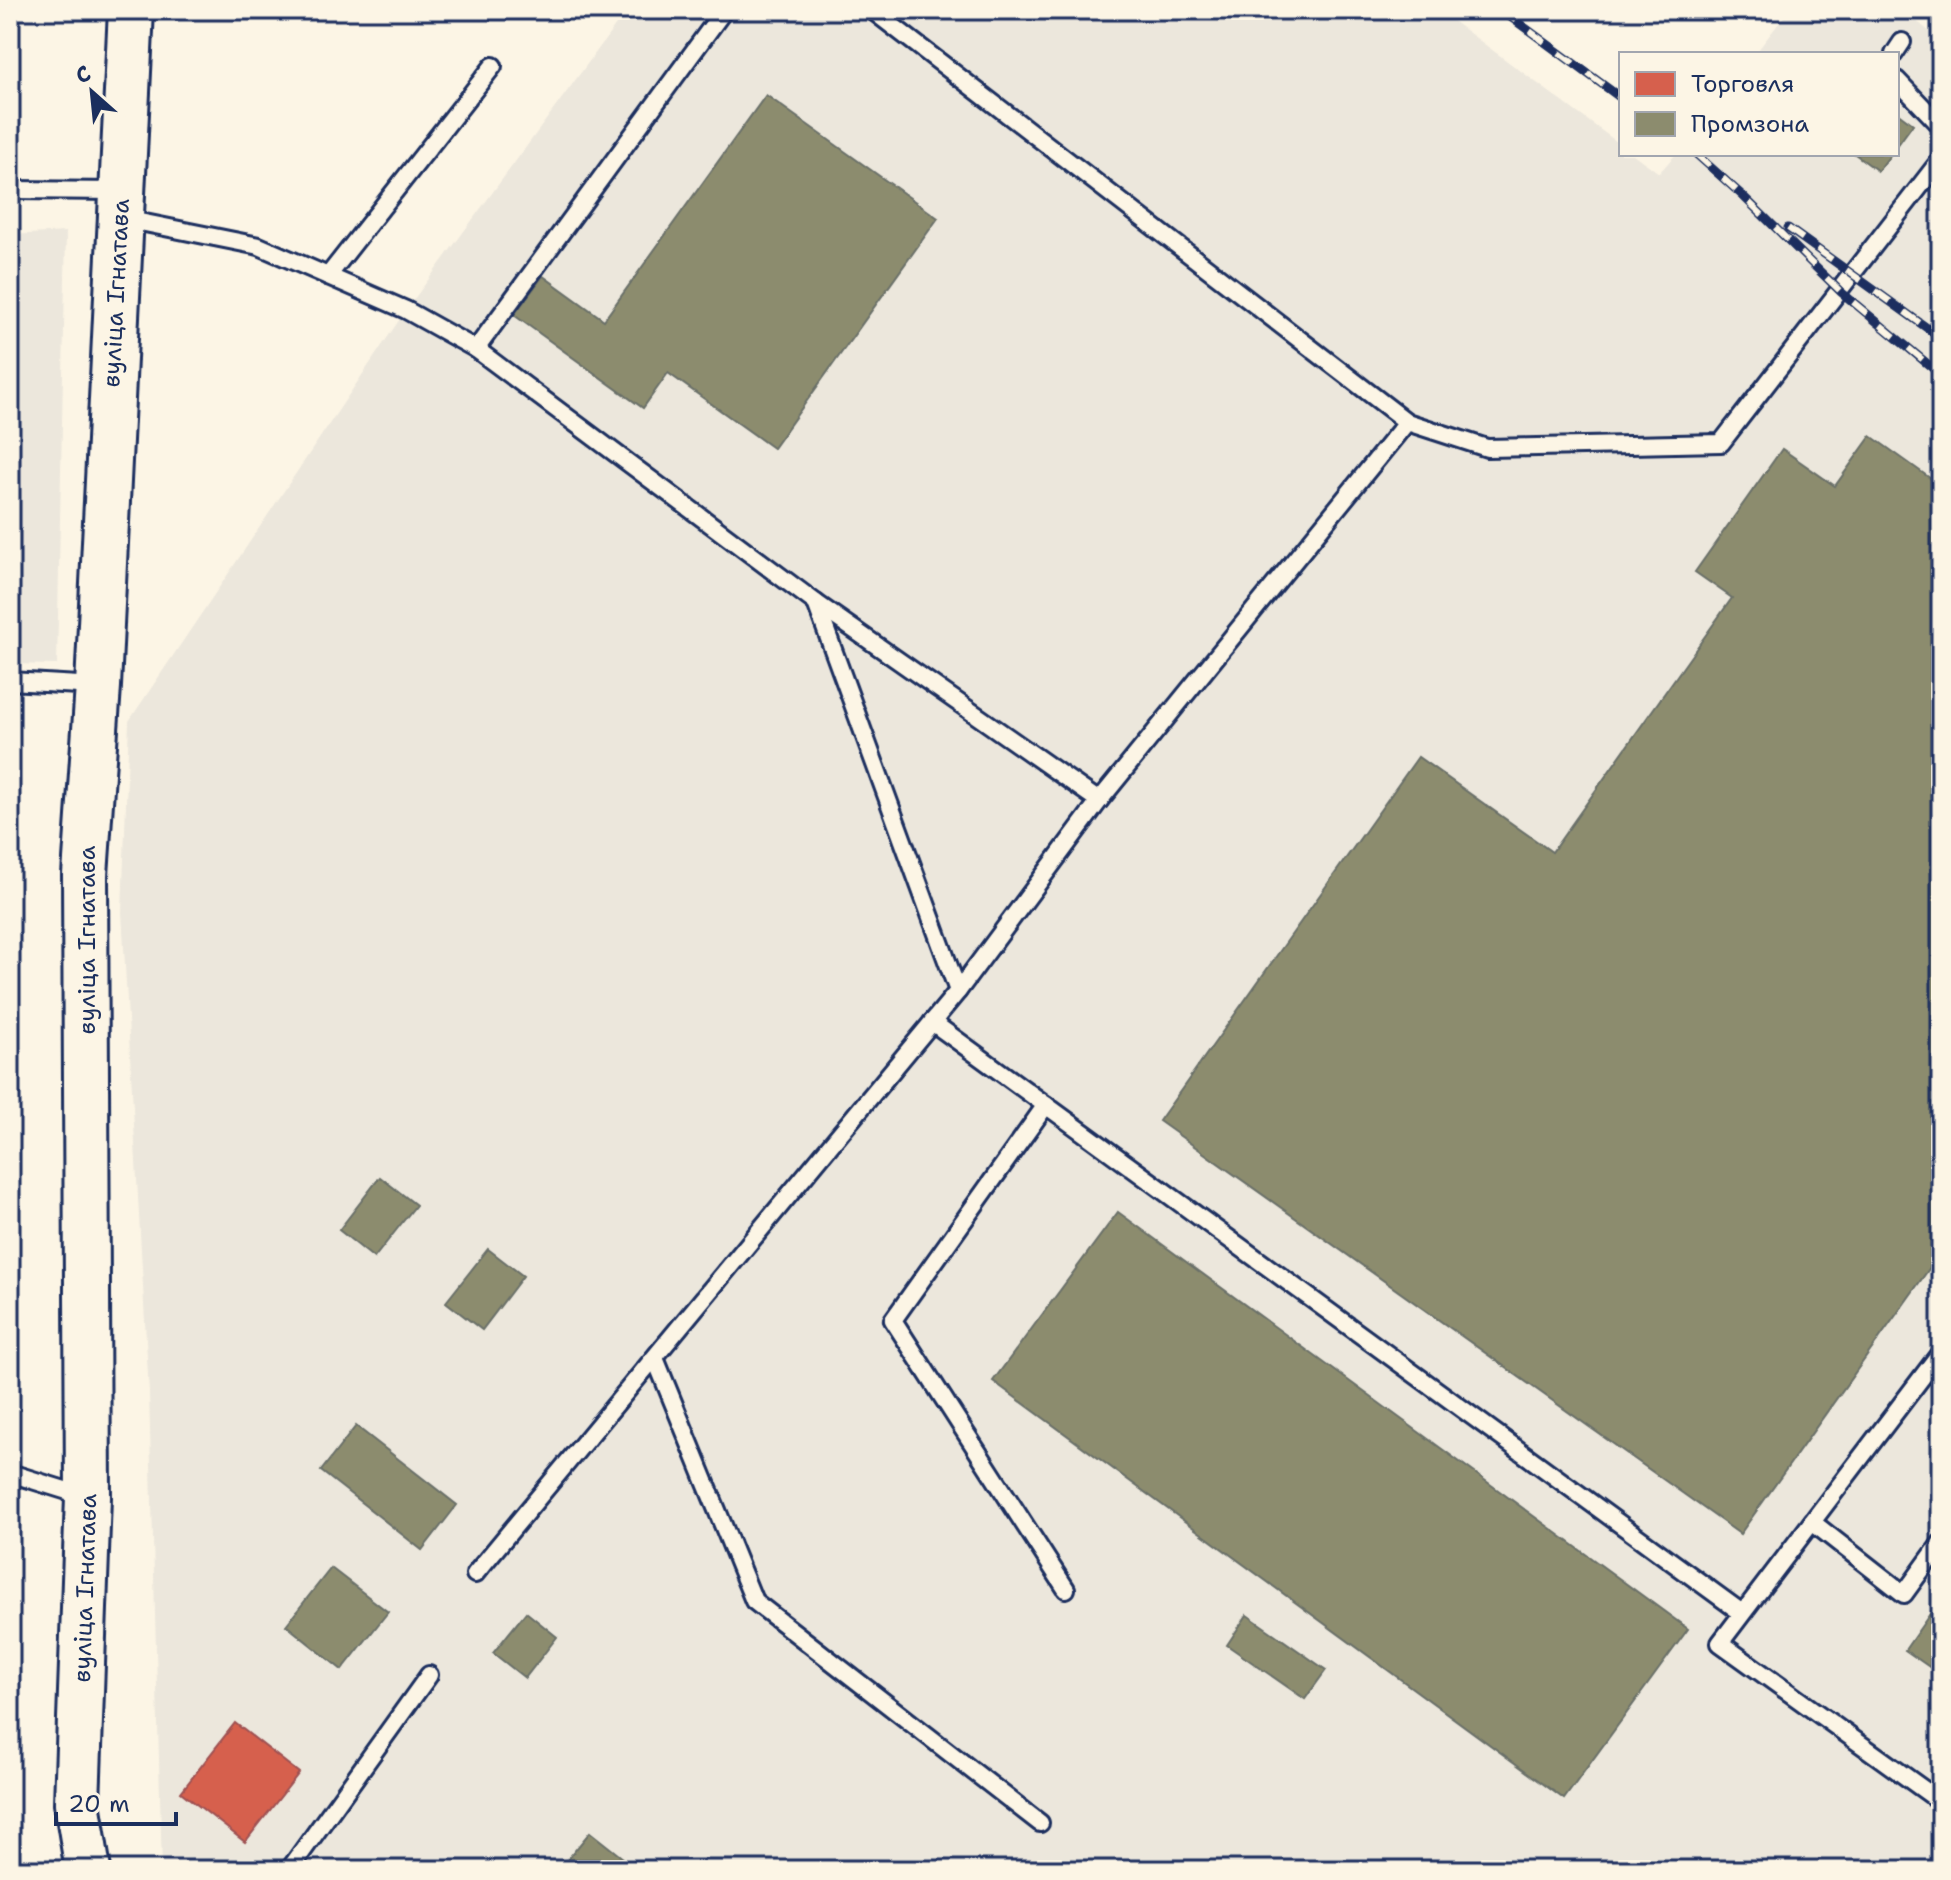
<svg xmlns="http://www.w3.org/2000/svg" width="1951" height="1880" font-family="'Shantell Sans',sans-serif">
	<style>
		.built { fill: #ece7dc }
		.shops { fill: #d6604d; stroke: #9e5152; stroke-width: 2 }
		.industry { fill: #8c8c6e; stroke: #6a7069; stroke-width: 2 }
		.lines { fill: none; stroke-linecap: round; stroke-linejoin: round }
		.lane-casing { stroke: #1b2f5e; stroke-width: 22 }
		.secondary-casing { stroke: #1b2f5e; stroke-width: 50 }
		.lane { stroke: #fcf5e5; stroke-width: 16 }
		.secondary { stroke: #fcf5e5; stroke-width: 44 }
		.rail-casing { stroke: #1b2f5e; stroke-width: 9 }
		.rail { stroke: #fcf5e5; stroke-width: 6; stroke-dasharray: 18; stroke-linecap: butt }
		.labels { text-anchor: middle; stroke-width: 8; stroke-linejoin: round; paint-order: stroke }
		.street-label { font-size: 24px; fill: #1b2f5e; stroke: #fcf5e5 }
	</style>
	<rect width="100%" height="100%" fill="#fcf5e5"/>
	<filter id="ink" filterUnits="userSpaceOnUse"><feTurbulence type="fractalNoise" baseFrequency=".0125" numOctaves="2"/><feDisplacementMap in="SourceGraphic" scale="16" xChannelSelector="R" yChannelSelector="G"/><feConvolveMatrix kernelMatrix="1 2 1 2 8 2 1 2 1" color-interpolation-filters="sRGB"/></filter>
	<g filter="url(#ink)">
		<!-- built -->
		<g class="built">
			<path d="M627,10H1438L1621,145V154H1633L1659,173L1676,154H1897V54H1755L1789,10H1903L1941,41V1870H162L149,1393L122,912L129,721L406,310Z"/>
			<path d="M66,232L57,665L10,664V235Z"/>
		</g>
		<!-- shops -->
		<path class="shops" d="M235,1723L299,1773L245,1842L181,1792Z"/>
		<!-- industry -->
		<g class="industry">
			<path d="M766,95L938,218L773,448L668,373L643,408L514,315L543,276L604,320Z"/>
			<path d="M1897,112L1913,124L1897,146Z"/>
			<path d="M1855,154H1891L1878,171Z"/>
			<path d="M1871,436L1941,486V1252L1740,1534L1159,1121L1418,757L1552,852L1732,598L1695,572L1782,449L1835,486Z"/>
			<path d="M380,1177L416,1205L374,1258L339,1230Z"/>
			<path d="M1118,1212L1688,1629L1564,1799L993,1381Z"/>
			<path d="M488,1249L523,1276L482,1330L446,1302Z"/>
			<path d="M356,1426L457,1505L422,1550L321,1471Z"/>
			<path d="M331,1568L388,1612L342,1670L286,1625Z"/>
			<path d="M1941,1598V1675L1905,1650Z"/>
			<path d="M526,1612L557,1637L525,1678L493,1653Z"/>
			<path d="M1247,1615L1326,1670L1305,1699L1227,1645Z"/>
			<path d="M590,1832L638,1870H559Z"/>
		</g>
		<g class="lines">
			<!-- lane casing -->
			<g class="lane-casing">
				<g id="lane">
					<path d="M872,10L1407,422L1487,448L1721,443L1941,159"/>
					<path d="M1894,54L1902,42"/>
					<path d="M1897,80L1941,126"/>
					<path d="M10,190L119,191"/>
					<path d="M125,219L259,246L406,310L476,349L816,603L1099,801"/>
					<path d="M328,276L493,66"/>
					<path d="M476,349L724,10"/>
					<path d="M816,603L958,991"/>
					<path d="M10,681L96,686"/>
					<path d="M932,1022L1742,1613"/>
					<path d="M1046,1105L893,1320L1066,1589"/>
					<path d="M1941,1352L1720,1643L1941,1802"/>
					<path d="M655,1358L754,1601L1040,1823"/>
					<path d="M10,1473L87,1497"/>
					<path d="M1812,1522L1904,1594L1941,1543"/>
					<path d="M475,1574L958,991L1099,801L1407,422"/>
					<path d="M289,1870L429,1675"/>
				</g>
			</g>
			<!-- secondary casing -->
			<g class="secondary-casing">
				<path id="secondary" d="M88,1870L77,1803L88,1497L85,875L98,686L131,10"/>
			</g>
			<!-- lane -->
			<use href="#lane" class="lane"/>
			<!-- secondary -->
			<use href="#secondary" class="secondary"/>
			<!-- rail casing -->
			<g class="rail-casing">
				<g id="rail">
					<path d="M1501,10L1621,98"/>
					<path d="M1696,154L1743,196L1841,292L1941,375"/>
					<path d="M1788,228L1941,338"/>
				</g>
			</g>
			<!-- rail -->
			<use href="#rail" class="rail"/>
		</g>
	</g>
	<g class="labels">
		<!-- street labels -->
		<g class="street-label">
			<text transform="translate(116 293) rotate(-87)" y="8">вуліца Ігнатава</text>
			<text transform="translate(87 940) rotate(-90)" y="8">вуліца Ігнатава</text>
			<text transform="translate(85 1588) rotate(-88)" y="8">вуліца Ігнатава</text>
		</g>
	</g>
	<!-- margin -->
	<rect width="1951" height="1880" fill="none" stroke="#fcf5e5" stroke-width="40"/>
	<rect x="20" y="20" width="1911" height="1840" fill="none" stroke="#1b2f5e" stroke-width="3" filter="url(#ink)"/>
	<!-- legend -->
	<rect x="1619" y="52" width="280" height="104" fill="#fcf5e5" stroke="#a2a6af" stroke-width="2"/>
	<rect x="1635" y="72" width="40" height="24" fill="#d6604d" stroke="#a2a6af" stroke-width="2"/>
	<text x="1691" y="92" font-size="24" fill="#1b2f5e">Торговля</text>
	<rect x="1635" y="112" width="40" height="24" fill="#8c8c6e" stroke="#a2a6af" stroke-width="2"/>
	<text x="1691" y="132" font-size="24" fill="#1b2f5e">Промзона</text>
	<!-- north arrow -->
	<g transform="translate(92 92) rotate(333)" stroke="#fcf5e5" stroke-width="6" paint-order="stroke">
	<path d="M0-6L14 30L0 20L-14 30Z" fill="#1b2f5e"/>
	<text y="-12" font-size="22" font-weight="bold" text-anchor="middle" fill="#1b2f5e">С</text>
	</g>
	<!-- scale -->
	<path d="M56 1812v12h120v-12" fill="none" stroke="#1b2f5e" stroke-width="4"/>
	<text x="68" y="1812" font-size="24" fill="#1b2f5e" stroke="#fcf5e5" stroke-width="6" paint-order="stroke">20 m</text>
</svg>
